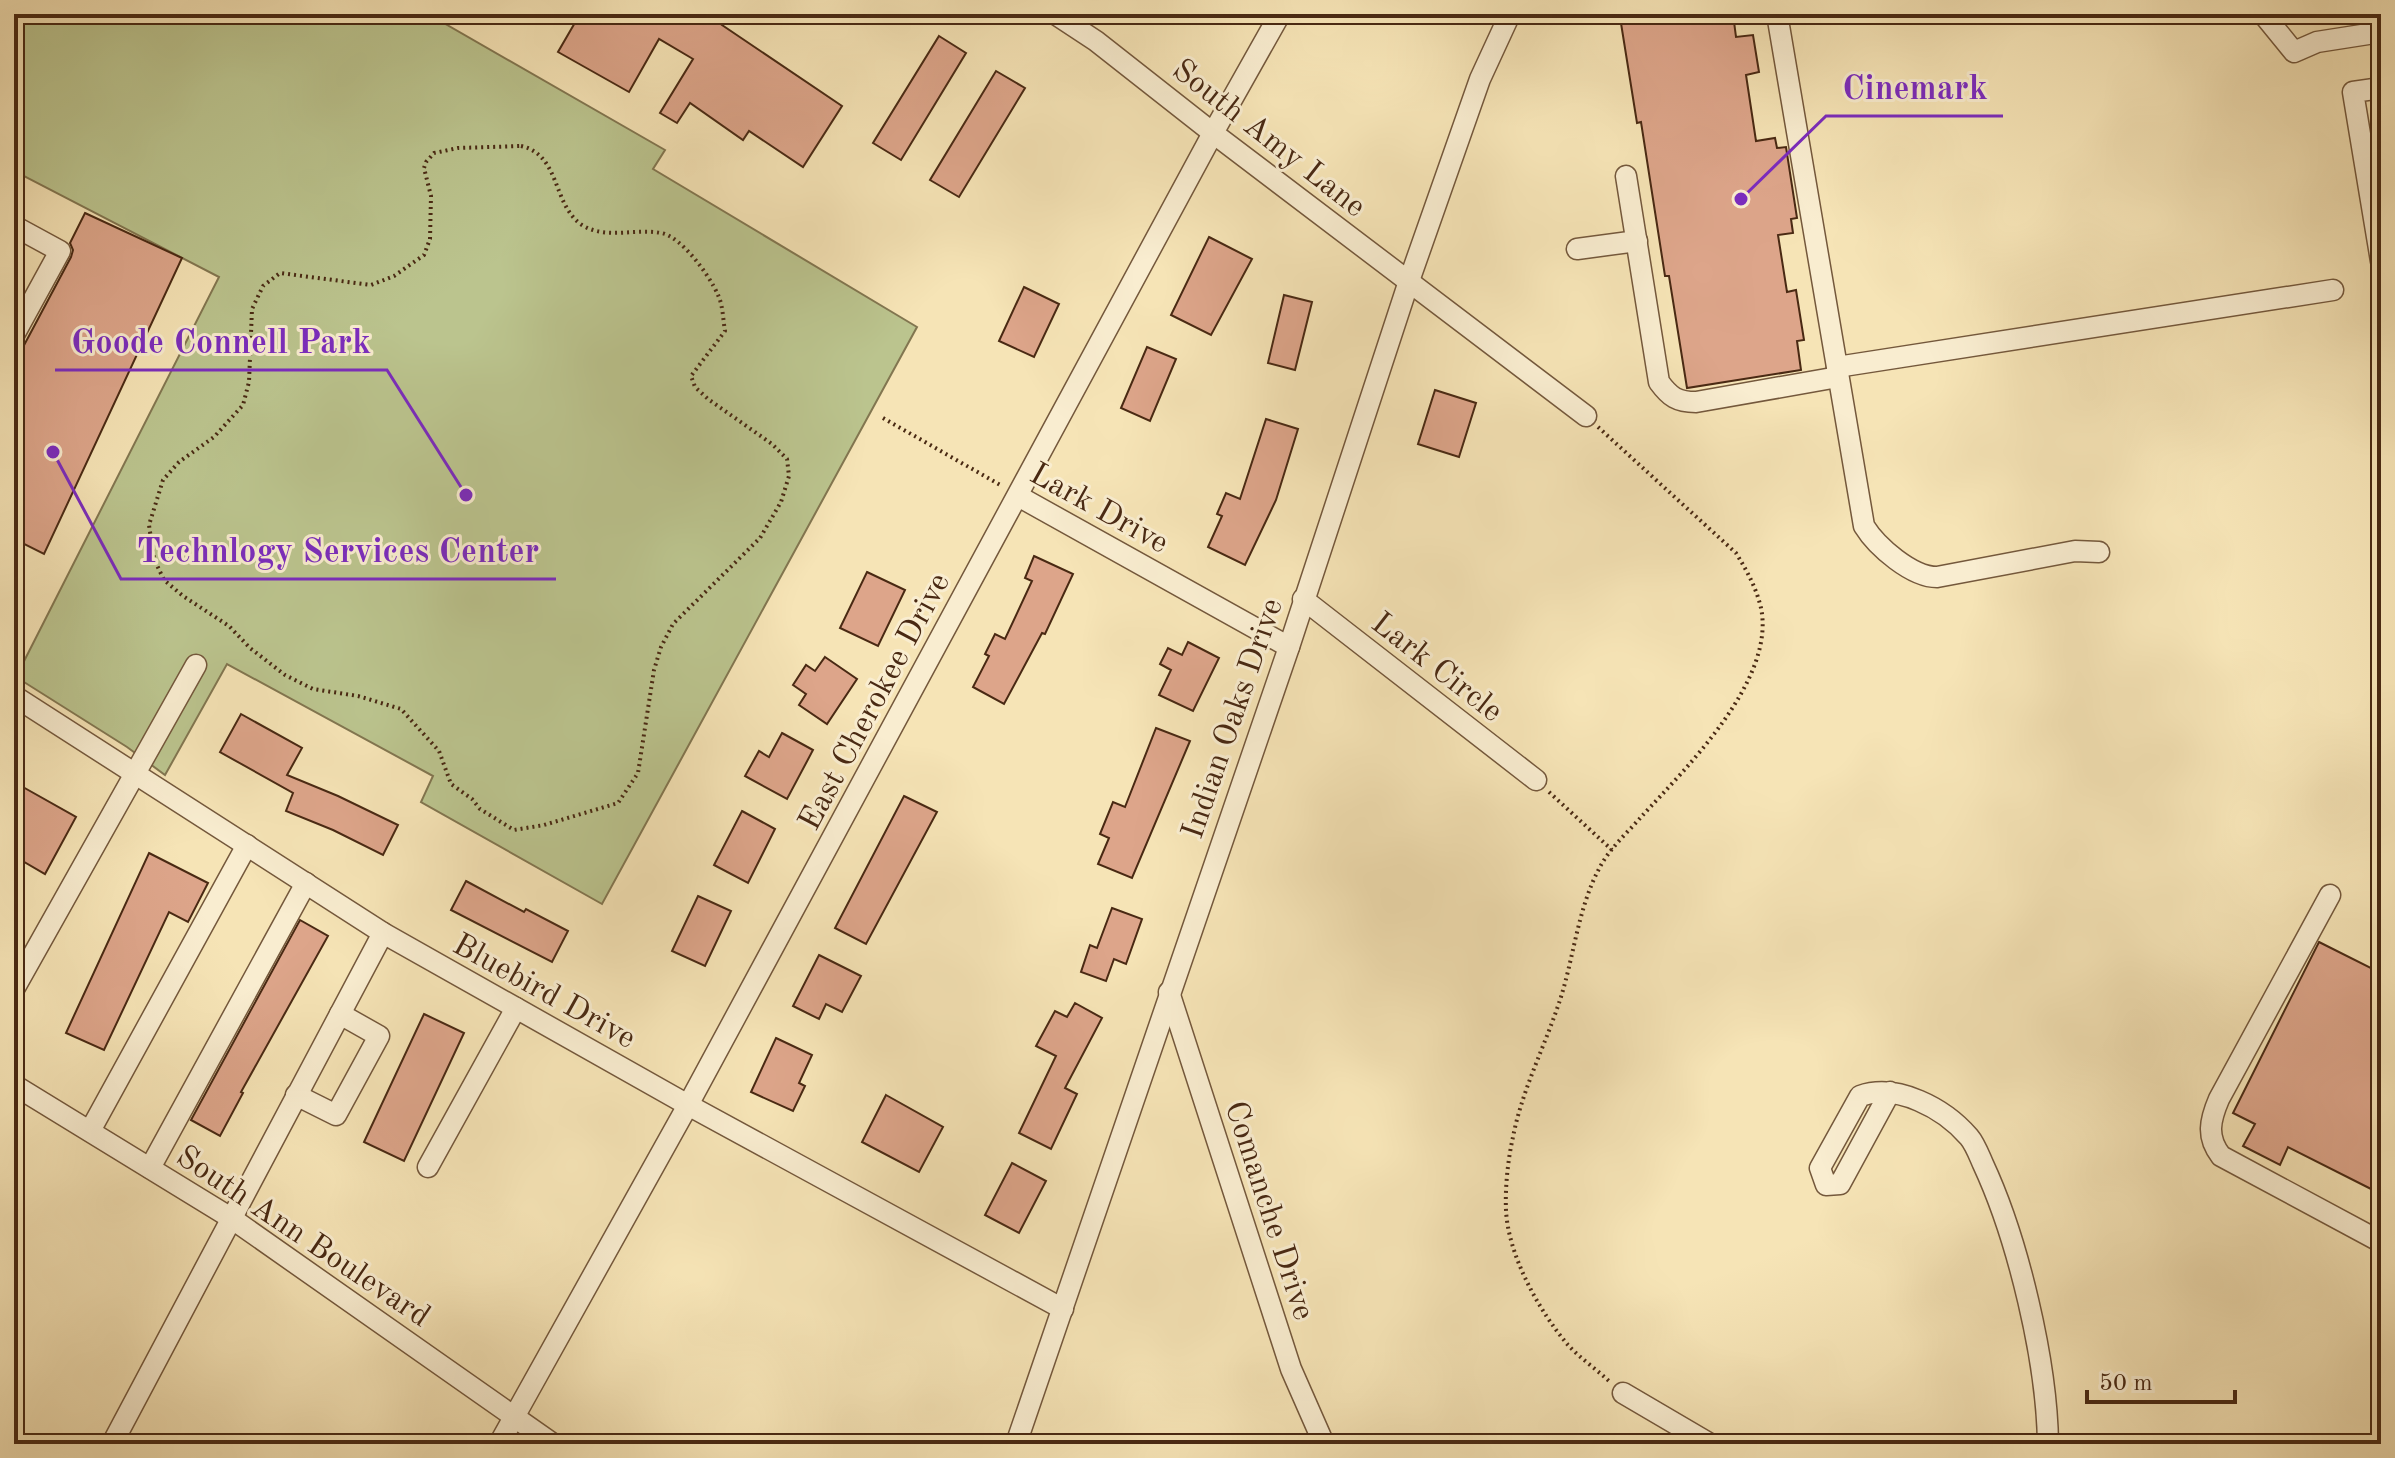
<svg xmlns="http://www.w3.org/2000/svg" width="2395" height="1458" font-family="'Old Standard TT',serif">
	<style>
		.green { fill: #bbc48e; stroke: #827650; stroke-width: 2 }
		.building { fill: #dda58a; stroke: #492913; stroke-width: 2 }
		.lines { fill: none; stroke-linecap: round; stroke-linejoin: round }
		.minor-casing { stroke: #74583c; stroke-width: 23 }
		.path { stroke: #492913; stroke-width: 4; stroke-dasharray: 2 4; stroke-linecap: butt }
		.minor { stroke: #f9edd0; stroke-width: 20 }
		.labels { text-anchor: middle; stroke-width: 6; stroke-linejoin: round; paint-order: stroke }
		.street-label { font-size: 32px; fill: #492913; stroke: #f9edd0 }
		.leader { fill: none; stroke: #7b2cbf; stroke-width: 3 }
		.callout-dot { fill: #7b2cbf; stroke: #f9edd0; stroke-width: 3 }
		.callout-label { font-size: 34px; text-anchor: middle; font-weight: bold; fill: #7b2cbf; stroke: #f9edd0; stroke-width: 6; stroke-linejoin: round; paint-order: stroke }
	</style>
	<rect width="100%" height="100%" fill="#f6e4b6"/>
	<filter id="stains"><feTurbulence type="fractalNoise" baseFrequency=".0025" numOctaves="4"/><feColorMatrix values="0 0 0 0 .2 0 0 0 0 .09 0 0 0 0 .02 0 0 0 .5 -.17"/></filter>
	<radialGradient id="worn" r=".72"><stop offset=".6" stop-color="#630" stop-opacity="0"/><stop offset="1" stop-color="#630" stop-opacity=".3"/></radialGradient>
	<!-- green -->
	<path class="green" d="M14,14H428L665,150L653,169L917,327L602,904L421,802L433,776L227,664L165,775L127,747L16,677L219,277L14,171Z"/>
	<!-- building -->
	<g class="building">
		<path d="M580,14H729L722,25L842,106L803,167L749,131L743,140L690,103L677,123L660,113L693,59L659,39L629,92L558,52Z"/>
		<path d="M1637,14H1733L1736,37L1753,35L1759,72L1746,75L1756,141L1775,138L1777,148L1786,147L1797,218L1791,219L1793,233L1778,235L1787,292L1796,290L1804,340L1797,341L1801,370L1687,388L1669,276H1665L1641,122L1637,123L1620,17Z"/>
		<path d="M939,36L966,53L901,160L873,143Z"/>
		<path d="M996,71L1025,88L959,197L930,180Z"/>
		<path d="M85,213L182,258L44,554L14,539V364L71,257L73,250L70,243Z"/>
		<path d="M1209,237L1252,259L1211,335L1171,315Z"/>
		<path d="M1024,287L1059,304L1034,357L999,341Z"/>
		<path d="M1284,295L1312,302L1295,370L1268,363Z"/>
		<path d="M1147,347L1176,359L1150,421L1121,408Z"/>
		<path d="M1435,390L1476,403L1459,457L1418,444Z"/>
		<path d="M1266,419L1298,429L1276,500L1245,565L1208,547L1222,516L1217,514L1226,493L1240,499Z"/>
		<path d="M1034,556L1073,574L1045,634L1042,633L1004,704L973,687L989,656L985,654L995,634L1005,639L1032,581L1025,578Z"/>
		<path d="M867,572L905,590L878,646L840,628Z"/>
		<path d="M1188,642L1219,658L1193,711L1159,695L1171,670L1160,664L1168,648L1182,655Z"/>
		<path d="M825,657L857,679L827,724L799,705L806,694L793,685L806,665L815,671Z"/>
		<path d="M241,714L302,748L287,775L338,796L398,825L383,855L333,830L286,811L293,793L220,752Z"/>
		<path d="M1156,728L1190,741L1132,878L1098,864L1109,838L1100,834L1113,802L1125,807Z"/>
		<path d="M782,733L813,750L787,799L745,776L759,751L769,757Z"/>
		<path d="M14,782L76,817L45,874L14,856Z"/>
		<path d="M904,796L937,812L866,944L835,928Z"/>
		<path d="M742,811L775,829L748,883L714,865Z"/>
		<path d="M149,853L208,883L188,922L169,912L104,1050L66,1033Z"/>
		<path d="M466,881L524,912L526,909L568,931L552,962L451,910Z"/>
		<path d="M698,896L731,911L705,966L672,951Z"/>
		<path d="M1112,908L1142,919L1126,964L1114,959L1106,981L1081,972L1090,945L1097,948Z"/>
		<path d="M300,920L328,936L241,1092L243,1093L220,1136L191,1120Z"/>
		<path d="M2319,942L2381,973V1194L2288,1147L2280,1165L2243,1146L2255,1124L2233,1113Z"/>
		<path d="M819,955L861,976L842,1012L826,1004L819,1019L793,1006Z"/>
		<path d="M1075,1003L1102,1018L1065,1088L1077,1094L1051,1149L1019,1133L1056,1056L1036,1046L1055,1011L1067,1017Z"/>
		<path d="M424,1014L464,1033L404,1161L364,1142Z"/>
		<path d="M776,1038L812,1055L799,1083L805,1086L793,1111L751,1092Z"/>
		<path d="M886,1095L943,1127L919,1172L862,1142Z"/>
		<path d="M1012,1163L1046,1181L1019,1233L985,1215Z"/>
	</g>
	<g class="lines">
		<!-- minor casing -->
		<g class="minor-casing">
			<g id="minor">
				<path d="M1055,14L1096,41L1213,133L1586,416"/>
				<path d="M1777,14L1864,526C1877,547 1912,577 1937,577L2075,551L2099,552"/>
				<path d="M2263,14L2294,52L2317,42L2381,32"/>
				<path d="M2381,88L2353,92L2381,261"/>
				<path d="M1626,176L1659,382C1670,397 1677,402 1696,402L1838,377"/>
				<path d="M14,226L60,251L14,335"/>
				<path d="M1577,249L1637,241"/>
				<path d="M1837,367L2333,290"/>
				<path d="M1018,496L1289,647"/>
				<path d="M1303,599L1536,780"/>
				<path d="M14,696L383,933L688,1105L1063,1309"/>
				<path d="M2330,895L2219,1099C2210,1120 2206,1137 2221,1156L2381,1242"/>
				<path d="M14,989L196,665"/>
				<path d="M1169,992L1291,1369L1324,1444"/>
				<path d="M14,1085L231,1218L553,1444"/>
				<path d="M1890,1092L1840,1184L1826,1185L1820,1168L1860,1096C1897,1083 1944,1108 1969,1137C1975,1144 1979,1155 1983,1164C2018,1239 2047,1361 2048,1444"/>
				<path d="M296,1095L336,1115L379,1036L340,1014"/>
				<path d="M90,1131L247,845"/>
				<path d="M428,1167L516,1008"/>
				<path d="M150,1168L306,883"/>
				<path d="M1623,1393L1710,1444"/>
				<path d="M112,1444L383,933"/>
				<path d="M499,1444L688,1105L1213,133L1280,14"/>
				<path d="M1016,1444L1289,647L1409,281L1480,79L1510,14"/>
			</g>
		</g>
		<!-- path -->
		<g class="path">
			<path d="M521,146C561,155 552,205 582,225C606,240 635,228 661,233C681,236 710,276 718,295C723,305 723,320 725,331L691,376L695,387L708,399L772,444L787,459L789,476L781,502L760,538L673,624L661,647L654,670L638,773L618,803L544,825L514,830L480,809L472,799L451,784L439,751L401,709L358,696L313,689L285,675L250,648L229,626L183,596L164,580L154,559L149,525L163,480L179,462L214,437L243,405L249,382L252,309L263,286L280,273L371,285L394,276L424,255L430,239L431,196L424,168L426,162L434,153L458,148Z"/>
			<path d="M883,418L1002,486"/>
			<path d="M1598,427L1736,553C1747,571 1756,587 1761,608C1776,680 1686,768 1642,816C1628,832 1610,848 1600,867C1578,907 1574,957 1560,1000C1545,1046 1522,1090 1513,1137C1508,1159 1505,1187 1506,1210C1508,1255 1539,1311 1568,1345C1580,1358 1596,1369 1609,1381"/>
			<path d="M1549,792L1612,850"/>
		</g>
		<!-- minor -->
		<use href="#minor" class="minor"/>
	</g>
	<g class="labels">
		<!-- street labels -->
		<g class="street-label">
			<text transform="translate(1270 137) rotate(38)" y="11">South Amy Lane</text>
			<text transform="translate(1100 507) rotate(29)" y="11">Lark Drive</text>
			<text transform="translate(1438 666) rotate(38)" y="11">Lark Circle</text>
			<text transform="translate(873 701) rotate(-62)" y="11">East Cherokee Drive</text>
			<text transform="translate(1231 718) rotate(-71)" y="11">Indian Oaks Drive</text>
			<text transform="translate(545 990) rotate(29)" y="11">Bluebird Drive</text>
			<text transform="translate(1271 1210) rotate(72)" y="11">Comanche Drive</text>
			<text transform="translate(304 1235) rotate(34)" y="11">South Ann Boulevard</text>
		</g>
	</g>
	<!-- callouts -->
	<path class="leader" d="M1741 199L1826 116H2003M466 495L387 370H55M53 452L121 579H556"/>
	<g class="callout-dot">
		<circle cx="1741" cy="199" r="8"/>
		<circle cx="466" cy="495" r="8"/>
		<circle cx="53" cy="452" r="8"/>
	</g>
	<g class="callout-label">
		<text x="1915" y="99">Cinemark</text>
		<text x="221" y="353">Goode Connell Park</text>
		<text x="338" y="562">Technlogy Services Center</text>
	</g>
	<!-- margin -->
	<rect width="2395" height="1458" fill="none" stroke="#f6e4b6" stroke-width="48"/>
	<rect x="16" y="16" width="2363" height="1426" fill="none" stroke="#492913" stroke-width="4"/>
	<rect x="24" y="24" width="2347" height="1410" fill="none" stroke="#492913" stroke-width="2"/>
	<!-- scale -->
	<path d="M2087 1390v12h148v-12" fill="none" stroke="#492913" stroke-width="4"/>
	<text x="2099" y="1390" font-size="24" fill="#492913" stroke="#f9edd0" stroke-width="6" paint-order="stroke">50 m</text>
	<rect width="100%" height="100%" filter="url(#stains)"/>
	<rect width="100%" height="100%" fill="url(#worn)"/>
</svg>
